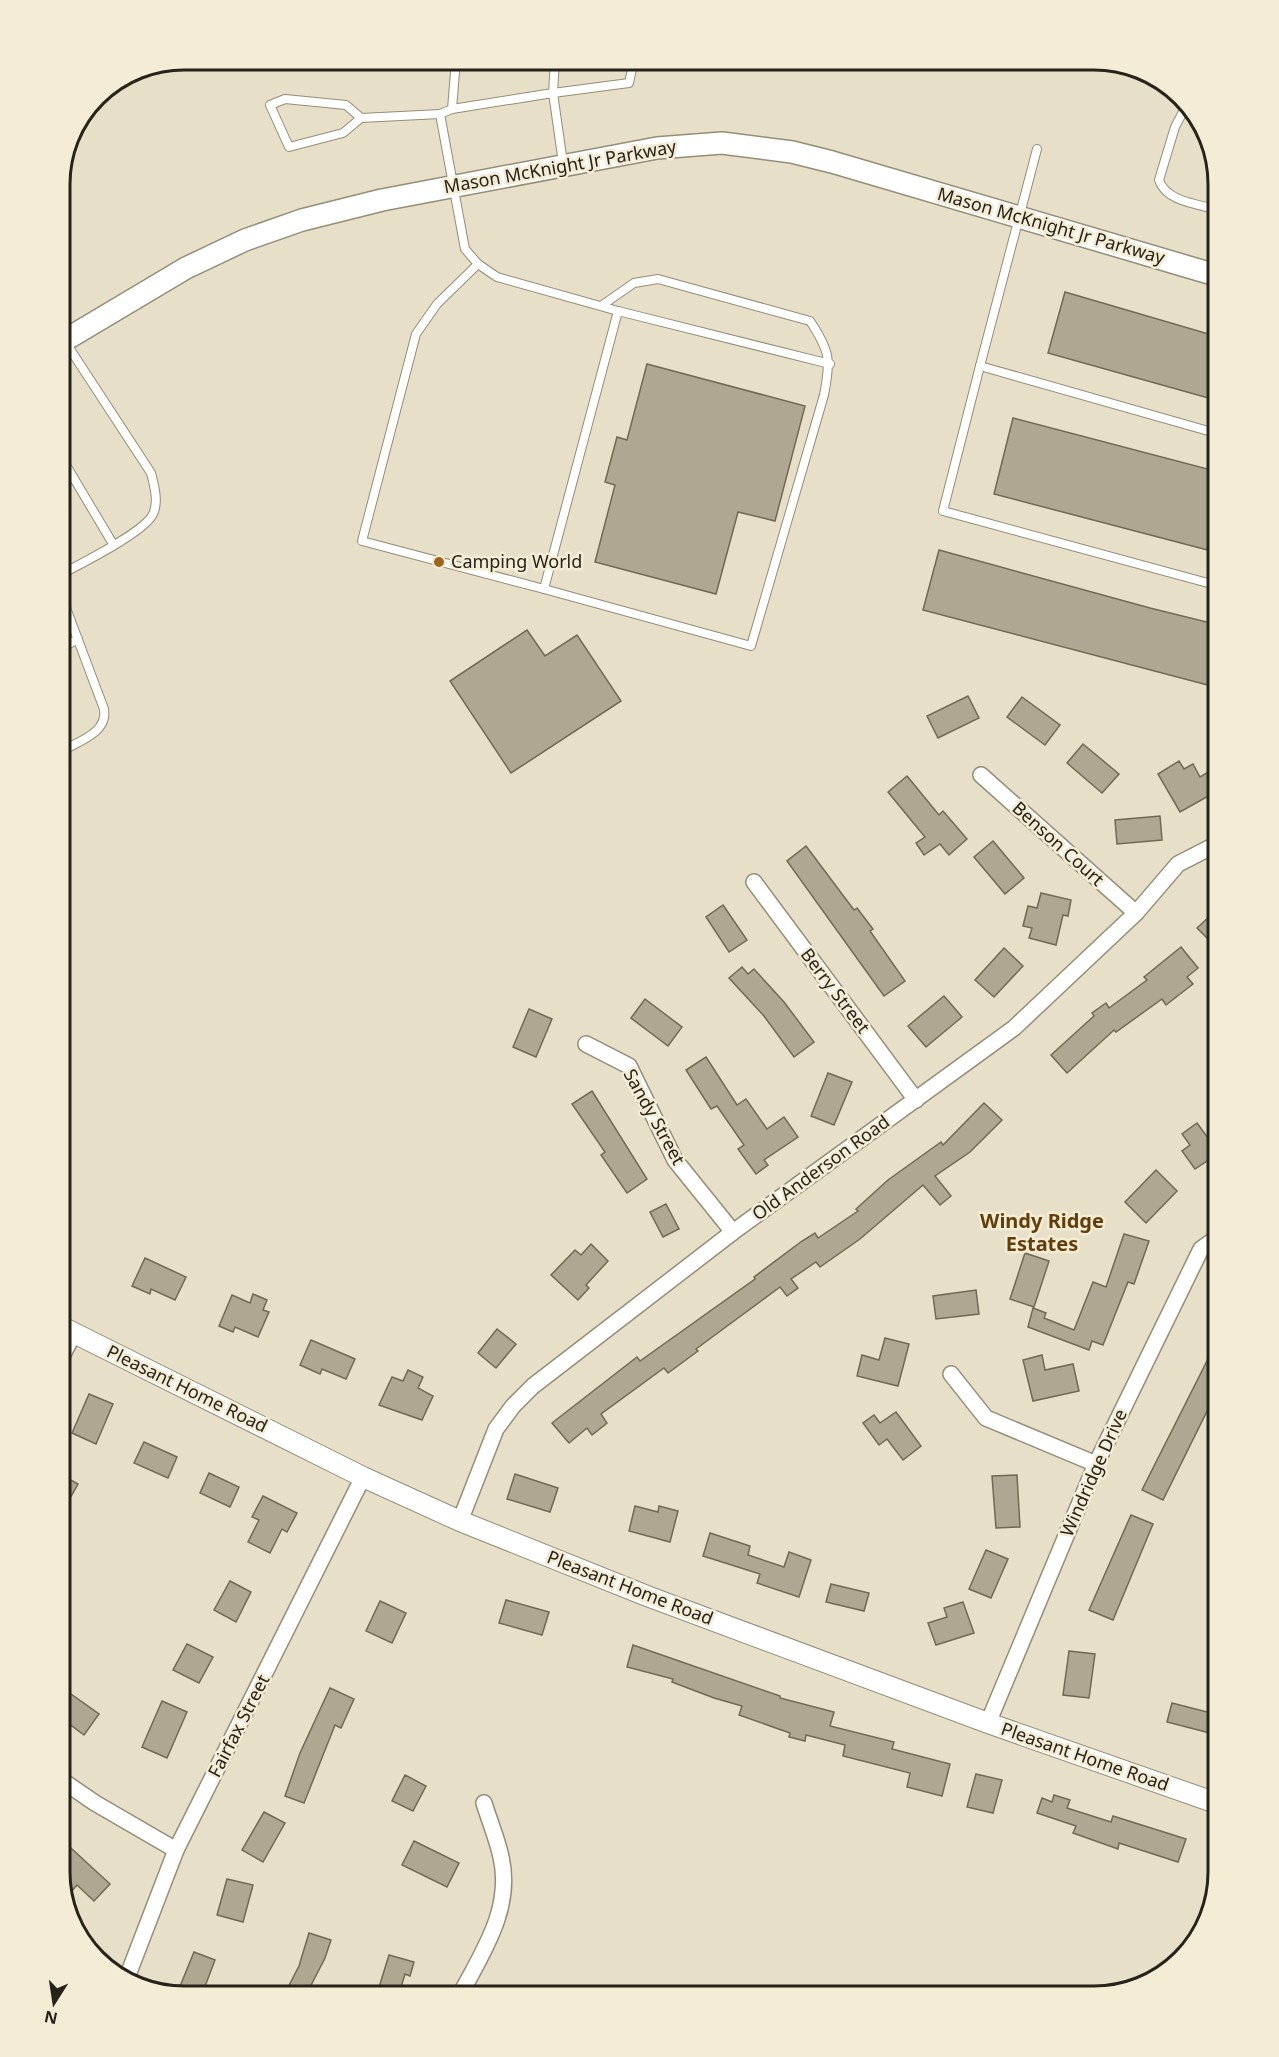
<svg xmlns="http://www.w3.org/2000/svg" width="1279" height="2057" font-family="'Noto Sans',sans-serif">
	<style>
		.building { fill: #afa791; stroke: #716955; stroke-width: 1.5 }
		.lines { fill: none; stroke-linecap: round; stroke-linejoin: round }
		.service-casing { stroke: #958d78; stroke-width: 10 }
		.minor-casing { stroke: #958d78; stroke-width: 18 }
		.tertiary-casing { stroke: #958d78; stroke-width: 22 }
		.secondary-casing { stroke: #958d78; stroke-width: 24 }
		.service { stroke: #fff; stroke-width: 8 }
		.minor { stroke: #fff; stroke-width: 15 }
		.tertiary { stroke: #fff; stroke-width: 20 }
		.secondary { stroke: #fff; stroke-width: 21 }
		.poi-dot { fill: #9c661f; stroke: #f5ecd5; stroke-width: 2 }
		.labels { text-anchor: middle; stroke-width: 5; stroke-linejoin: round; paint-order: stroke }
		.street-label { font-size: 18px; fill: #26231b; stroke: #f5ecd5 }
		.poi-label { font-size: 18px; fill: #26231b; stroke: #f5ecd5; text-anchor: start }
		.neighbourhood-label { font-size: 20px; font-weight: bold; fill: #623e0b; stroke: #f5ecd5 }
		.rim { fill: none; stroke: #26231b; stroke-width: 3 }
	</style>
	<rect width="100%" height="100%" fill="#e7dfc8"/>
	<!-- building -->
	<g class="building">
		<path d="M1065,292L1219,337V401L1048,353Z"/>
		<path d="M647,364L805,406L775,521L738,512L716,594L595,562L615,485L605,482L617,437L627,440Z"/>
		<path d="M1013,418L1219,472V553L994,494Z"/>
		<path d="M939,550L1150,608L1219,625V688L923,610Z"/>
		<path d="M527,630L545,656L577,635L621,701L511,773L450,681Z"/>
		<path d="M968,696L979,718L938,738L927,716Z"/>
		<path d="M1022,697L1060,725L1045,745L1007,717Z"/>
		<path d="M1083,744L1119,774L1102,793L1067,763Z"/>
		<path d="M1179,761L1184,769L1193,764L1200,777L1212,770L1219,781V790L1180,812L1158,774Z"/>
		<path d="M907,776L939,815L943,811L967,839L949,855L940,844L924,855L916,843L925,837L888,792Z"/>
		<path d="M1160,816L1162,840L1117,844L1115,820Z"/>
		<path d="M993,841L1024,878L1005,894L974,857Z"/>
		<path d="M806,846L854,910L857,908L873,929L870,931L905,981L884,996L787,861Z"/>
		<path d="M1041,893L1071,900L1068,916L1063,915L1056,945L1029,938L1032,928L1023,926L1028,906L1037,908Z"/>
		<path d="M723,905L747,940L729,952L706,917Z"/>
		<path d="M1219,908V936L1212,943L1197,928Z"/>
		<path d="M1181,947L1198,968L1187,977L1193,984L1166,1005L1162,999L1116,1032L1114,1030L1067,1073L1051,1055L1094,1016L1092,1013L1106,1003L1109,1008L1147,980L1144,977Z"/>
		<path d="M1004,948L1023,966L994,997L975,980Z"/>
		<path d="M742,967L748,974L754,969L784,1002L814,1042L794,1057L764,1016L729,978Z"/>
		<path d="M944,996L962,1017L926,1047L908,1026Z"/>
		<path d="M645,999L682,1027L668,1046L631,1018Z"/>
		<path d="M529,1009L552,1019L536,1057L513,1047Z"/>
		<path d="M706,1057L737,1105L746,1099L767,1129L784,1117L798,1137L764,1160L768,1165L756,1174L738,1149L744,1145L717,1106L711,1109L686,1070Z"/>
		<path d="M828,1073L852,1082L834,1125L811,1116Z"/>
		<path d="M592,1091L647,1179L627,1193L601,1155L605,1152L572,1104Z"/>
		<path d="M984,1103L1002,1120L970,1152L935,1176L951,1196L940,1205L923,1185L860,1239L820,1267L816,1262L791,1279L798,1288L787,1296L780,1287L696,1349L698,1351L668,1373L664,1368L601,1414L607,1423L592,1435L587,1428L569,1443L552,1423L637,1357L640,1361L755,1279L754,1277L802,1241L815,1233L818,1238L858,1211L856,1209L888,1180L941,1142L943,1145Z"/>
		<path d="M1197,1123L1219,1153L1195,1169L1182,1151L1190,1145L1182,1134Z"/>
		<path d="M1156,1170L1177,1191L1146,1223L1125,1202Z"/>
		<path d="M666,1204L679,1229L663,1237L650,1212Z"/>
		<path d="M1124,1234L1149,1241L1134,1284L1128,1282L1103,1345L1092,1341L1089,1350L1028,1327L1033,1308L1046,1313L1044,1318L1074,1330L1093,1282L1106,1287Z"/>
		<path d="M591,1244L608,1261L586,1285L589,1288L578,1300L551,1275L575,1250L581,1255Z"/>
		<path d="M1025,1253L1049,1261L1034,1307L1010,1299Z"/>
		<path d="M145,1258L186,1277L175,1300L151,1289L150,1294L132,1286Z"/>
		<path d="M976,1290L979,1314L936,1319L933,1296Z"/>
		<path d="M253,1294L267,1300L263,1310L269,1312L258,1337L235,1327L233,1332L219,1326L232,1295L250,1303Z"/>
		<path d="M497,1329L516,1344L496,1368L478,1353Z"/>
		<path d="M1219,1337V1387L1163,1500L1142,1490Z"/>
		<path d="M885,1338L909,1344L898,1386L857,1376L862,1355L879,1360Z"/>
		<path d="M311,1340L355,1359L346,1379L322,1369L320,1374L300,1365Z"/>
		<path d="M1042,1355L1045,1370L1073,1364L1079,1391L1033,1401L1023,1360Z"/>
		<path d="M408,1370L423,1377L418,1388L433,1396L422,1420L379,1405L392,1377L403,1381Z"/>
		<path d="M89,1394L113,1404L96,1444L72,1433Z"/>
		<path d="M896,1412L921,1446L903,1460L887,1439L879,1445L863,1423L874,1415L880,1423Z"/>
		<path d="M144,1442L177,1457L168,1478L134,1463Z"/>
		<path d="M209,1473L239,1487L230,1507L200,1493Z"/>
		<path d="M60,1474L78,1484L60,1516Z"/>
		<path d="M515,1474L558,1488L550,1512L507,1499Z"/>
		<path d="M1017,1475L1020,1527L996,1528L992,1476Z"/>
		<path d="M263,1496L297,1513L287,1532L282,1529L270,1553L248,1542L259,1520L252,1517Z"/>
		<path d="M635,1506L658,1512L659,1506L678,1511L670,1542L629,1531Z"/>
		<path d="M1131,1515L1153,1524L1113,1620L1089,1610Z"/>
		<path d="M710,1533L750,1546L748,1555L784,1567L789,1552L811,1560L799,1597L757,1583L760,1574L703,1556Z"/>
		<path d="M986,1550L1008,1559L991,1598L969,1589Z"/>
		<path d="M230,1581L251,1592L236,1622L214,1610Z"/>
		<path d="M831,1584L869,1593L864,1611L826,1602Z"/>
		<path d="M506,1600L549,1612L542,1635L499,1623Z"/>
		<path d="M380,1601L406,1613L392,1643L366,1631Z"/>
		<path d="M963,1602L974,1633L936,1645L928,1623L947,1617L944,1608Z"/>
		<path d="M187,1644L213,1657L199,1683L173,1670Z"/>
		<path d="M633,1645L780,1696V1698L834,1712L830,1726L894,1742L892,1749L950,1764L942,1796L907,1787L910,1773L843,1756L845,1745L806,1735L805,1741L789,1737L790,1733L739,1715L742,1706L714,1698L672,1682L673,1679L627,1667Z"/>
		<path d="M1069,1651L1095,1654L1089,1698L1063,1695Z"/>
		<path d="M330,1688L354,1699L341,1728L335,1725L304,1803L285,1796L300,1753Z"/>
		<path d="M71,1694L99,1714L84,1735L60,1717V1708Z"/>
		<path d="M162,1701L187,1712L167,1758L142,1747Z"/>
		<path d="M1172,1703L1215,1714L1210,1733L1167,1722Z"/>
		<path d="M976,1774L1002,1780L993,1813L967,1807Z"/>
		<path d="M405,1775L426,1786L413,1811L392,1801Z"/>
		<path d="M1054,1795L1070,1800L1067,1808L1111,1822L1113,1816L1186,1839L1178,1862L1119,1843L1118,1849L1073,1833L1076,1826L1037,1813L1042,1798L1052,1802Z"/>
		<path d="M264,1812L285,1823L263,1862L242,1850Z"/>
		<path d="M60,1838L110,1884L94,1901L77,1885L71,1892L63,1885L60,1873Z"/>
		<path d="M414,1841L459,1863L447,1887L402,1865Z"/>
		<path d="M227,1879L253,1885L243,1922L217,1915Z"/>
		<path d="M309,1933L331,1940L325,1958L305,1997H283L299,1966Z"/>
		<path d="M194,1952L215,1960L201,1997L176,1996Z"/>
		<path d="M389,1955L414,1962L410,1976L405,1974L398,1997H376Z"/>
	</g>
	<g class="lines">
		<!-- service casing -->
		<g class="service-casing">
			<g id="service">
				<path d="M94,100L141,69"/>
				<path d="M1186,106L1175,127L1159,180C1166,202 1199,204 1219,210"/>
				<path d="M452,109L456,60"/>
				<path d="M440,114L452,109L553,93L555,60"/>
				<path d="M361,118L346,105L285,99L270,105L289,147L343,133L361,118L440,114L465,249L478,264L497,277L618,311L544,589L751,646L824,395C831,360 830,351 810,321L658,279L634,283L601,306"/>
				<path d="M563,163L553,93L629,83L634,60"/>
				<path d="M478,264L437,304L416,334L362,541L544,589"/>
				<path d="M618,311L830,364"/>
				<path d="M980,366L1037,149"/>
				<path d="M60,455L113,544"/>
				<path d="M60,575C80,564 145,532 153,514C159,502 154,485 151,473L66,343"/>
				<path d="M1219,586L943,511L980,366L1219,434"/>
				<path d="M60,649L78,639"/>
				<path d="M60,752C79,741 108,733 104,709L60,592"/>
			</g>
		</g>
		<!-- minor casing -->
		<g class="minor-casing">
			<g id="minor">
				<path d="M981,775L1136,913"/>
				<path d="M754,882L916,1100"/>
				<path d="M586,1044L629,1066L675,1160L733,1232"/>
				<path d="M60,1360L74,1333"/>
				<path d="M951,1374L986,1418L1096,1464"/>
				<path d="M460,1521L496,1429L513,1406L533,1386L733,1232L1014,1028L1136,913L1178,864L1219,843"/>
				<path d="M988,1723L1096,1464L1201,1249L1219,1236"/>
				<path d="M60,1779L95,1803L176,1850"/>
				<path d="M126,1980L176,1850L363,1477"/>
				<path d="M459,1997C482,1953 513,1909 501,1857C497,1838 489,1820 484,1803"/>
			</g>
		</g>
		<!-- tertiary casing -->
		<g class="tertiary-casing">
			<path id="tertiary" d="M60,1326L363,1477L460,1521L647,1596L988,1723L1219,1804"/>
		</g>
		<!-- secondary casing -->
		<g class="secondary-casing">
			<path id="secondary" d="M60,343L186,268L245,240L302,220L382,200L657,148L722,143L792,152L832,162L1219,276"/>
		</g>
		<!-- service -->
		<use href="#service" class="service"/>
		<!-- minor -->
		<use href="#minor" class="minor"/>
		<!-- tertiary -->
		<use href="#tertiary" class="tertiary"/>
		<!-- secondary -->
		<use href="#secondary" class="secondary"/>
	</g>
	<!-- markers -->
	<circle class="poi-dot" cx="439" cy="562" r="6"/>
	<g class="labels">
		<!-- street labels -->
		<g class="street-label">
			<text transform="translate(560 167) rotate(-10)" y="6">Mason McKnight Jr Parkway</text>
			<text transform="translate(1051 226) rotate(16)" y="6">Mason McKnight Jr Parkway</text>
			<text transform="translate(1058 844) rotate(42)" y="6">Benson Court</text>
			<text transform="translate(835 991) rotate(53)" y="6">Berry Street</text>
			<text transform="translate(654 1117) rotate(61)" y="6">Sandy Street</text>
			<text transform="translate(821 1168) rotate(-36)" y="6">Old Anderson Road</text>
			<text transform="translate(187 1389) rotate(26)" y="6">Pleasant Home Road</text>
			<text transform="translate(1094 1473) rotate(-66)" y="6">Windridge Drive</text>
			<text transform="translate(630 1588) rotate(21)" y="6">Pleasant Home Road</text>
			<text transform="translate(239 1726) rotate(-63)" y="6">Fairfax Street</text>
			<text transform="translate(1085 1757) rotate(19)" y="6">Pleasant Home Road</text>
		</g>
		<!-- poi labels -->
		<g class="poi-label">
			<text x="451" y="568">Camping World</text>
		</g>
		<!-- neighbourhood labels -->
		<g class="neighbourhood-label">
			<text x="1042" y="1228">Windy Ridge<tspan x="1042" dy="23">Estates</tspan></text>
		</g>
	</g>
	<!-- crop -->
	<path d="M0 0H1279V2057H0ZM184 70H1094A114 114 0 0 1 1208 184V1872A114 114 0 0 1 1094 1986H184A114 114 0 0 1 70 1872V184A114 114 0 0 1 184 70Z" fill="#f5ecd5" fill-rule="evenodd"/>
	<path class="rim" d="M184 70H1094A114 114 0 0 1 1208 184V1872A114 114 0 0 1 1094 1986H184A114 114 0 0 1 70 1872V184A114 114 0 0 1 184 70Z"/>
	<!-- north arrow -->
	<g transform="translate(54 2003) rotate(192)" stroke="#f5ecd5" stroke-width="4.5" paint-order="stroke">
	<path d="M0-4.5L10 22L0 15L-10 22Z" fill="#26231b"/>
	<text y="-9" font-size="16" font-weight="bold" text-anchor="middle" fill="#26231b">N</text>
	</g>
</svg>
